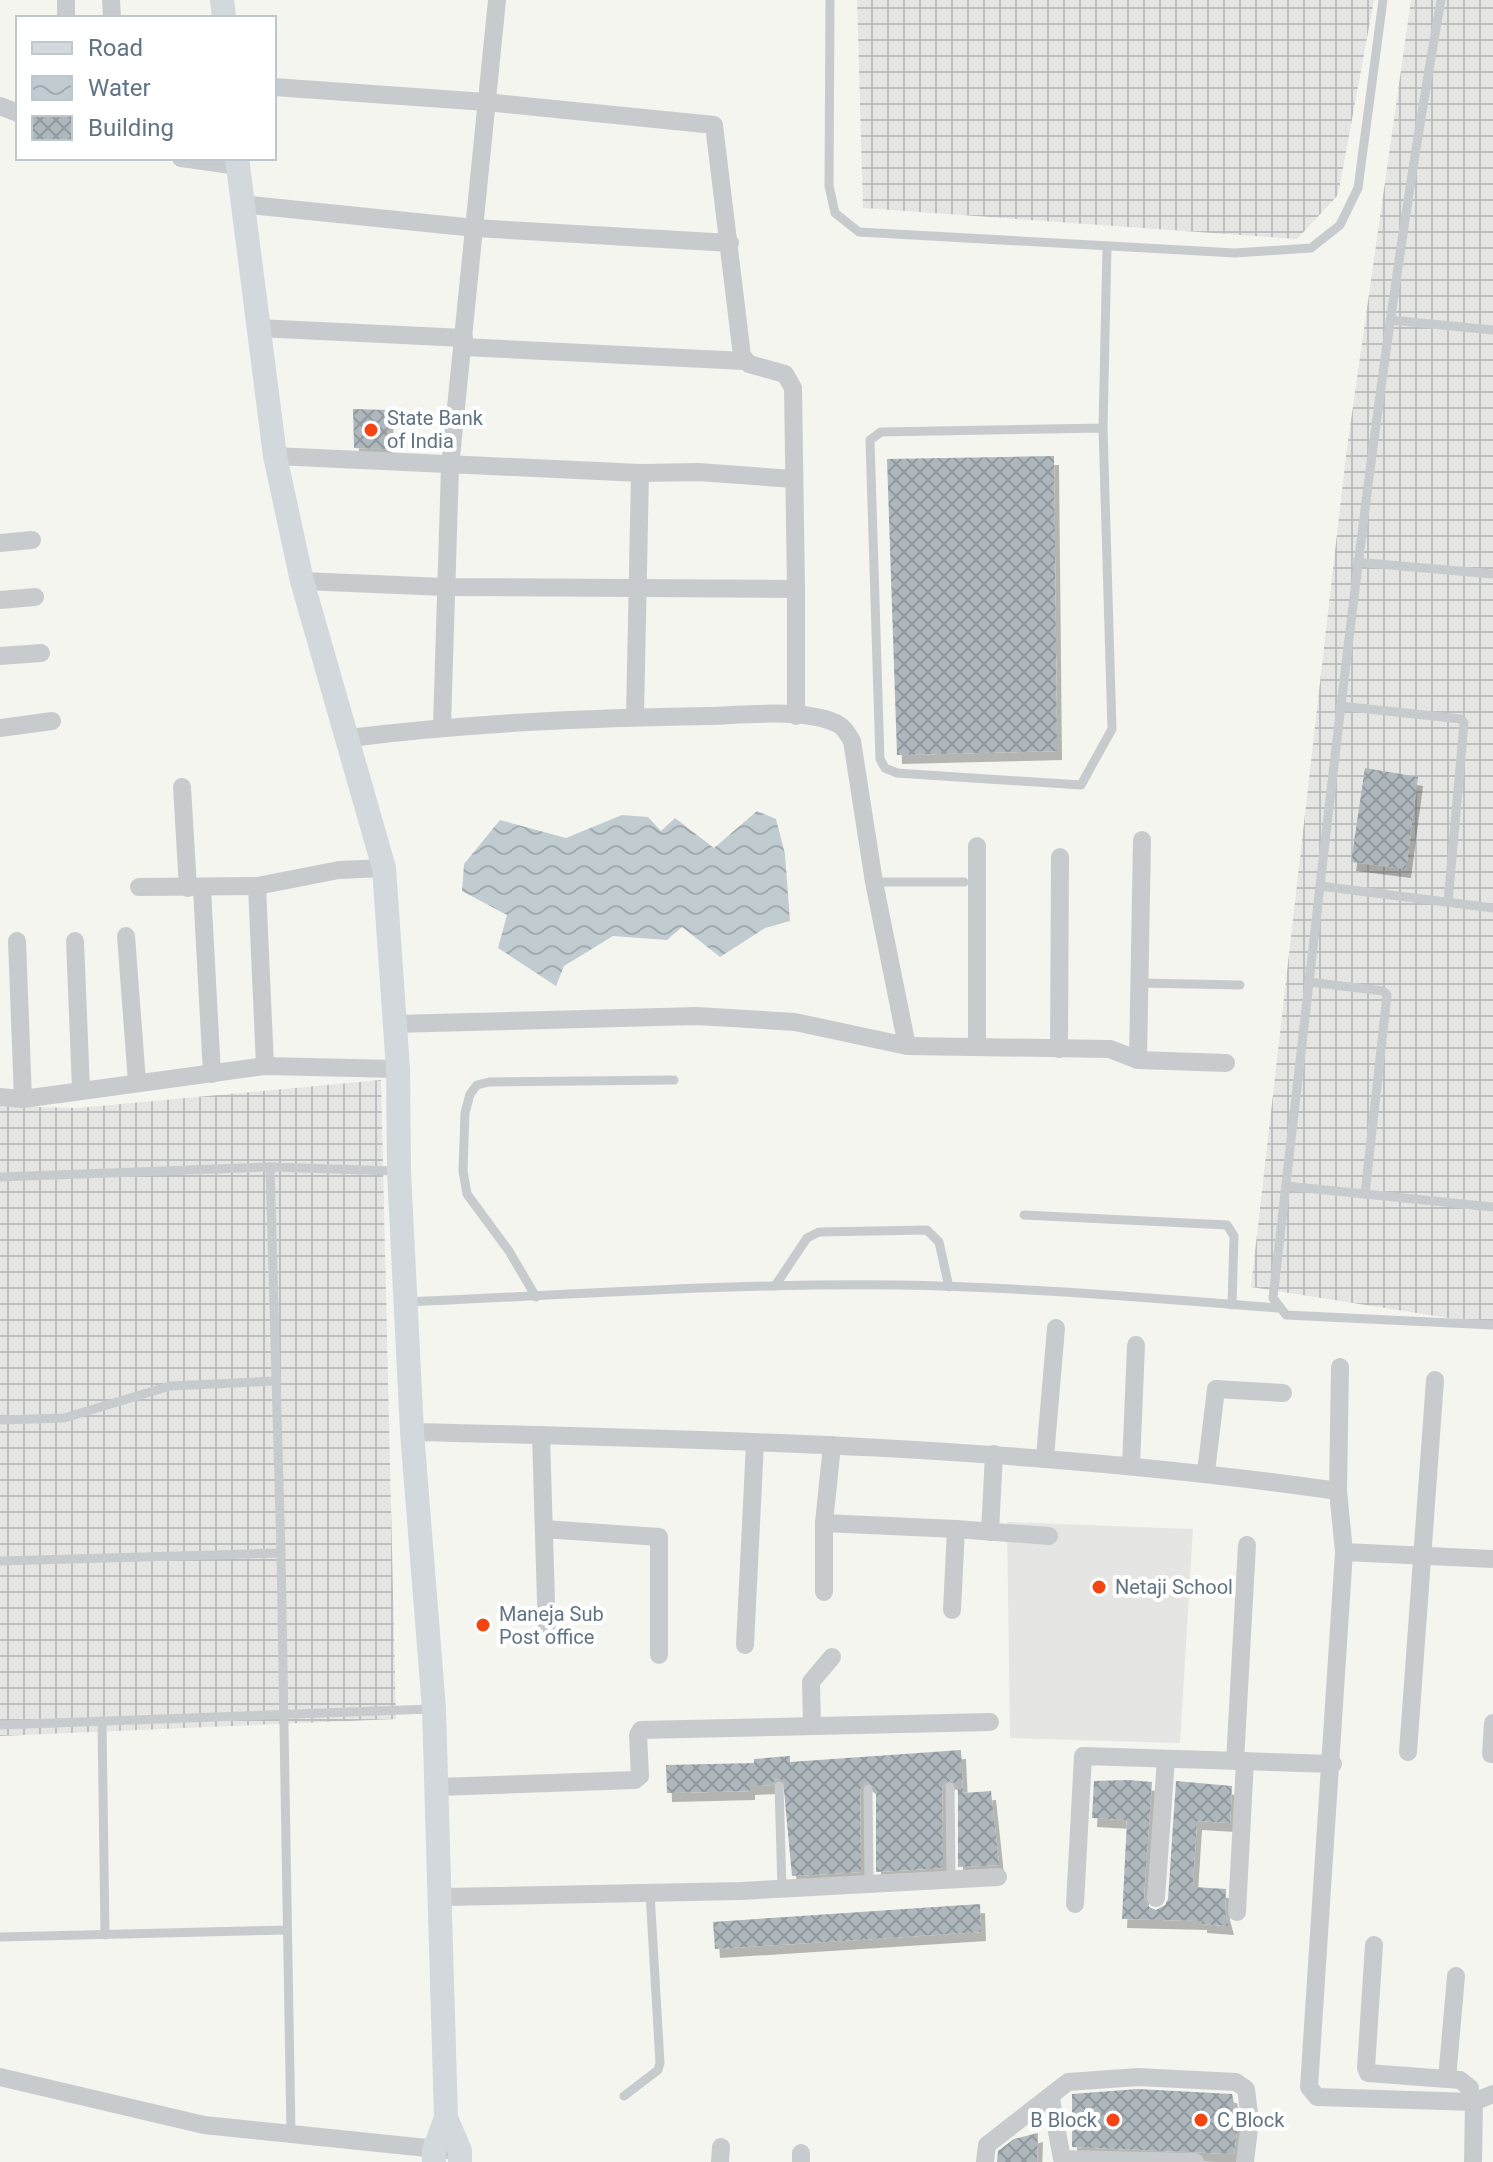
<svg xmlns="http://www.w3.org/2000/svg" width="1493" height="2162" font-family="Roboto,sans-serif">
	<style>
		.built { fill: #e5e6e3 }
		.industrial { fill: url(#industrial-grid) }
		.water { fill: url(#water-waves) }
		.building { fill: url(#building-cross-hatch); filter: url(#shadow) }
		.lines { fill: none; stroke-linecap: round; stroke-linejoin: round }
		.lane { stroke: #c8cbce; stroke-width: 9 }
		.street { stroke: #c8cbce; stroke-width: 18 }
		.secondary { stroke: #d2d8dc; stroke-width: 24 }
		.poi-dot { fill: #f44411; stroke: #fff; stroke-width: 3 }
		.labels { text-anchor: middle; stroke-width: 8; stroke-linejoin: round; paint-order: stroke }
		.poi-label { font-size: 20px; fill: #607484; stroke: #fff; text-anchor: start }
	</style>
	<defs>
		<pattern id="industrial-grid" width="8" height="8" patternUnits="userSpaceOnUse" patternTransform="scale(2)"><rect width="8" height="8" fill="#e5e6e3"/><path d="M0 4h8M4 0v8" fill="none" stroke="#bdbfbe"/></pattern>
		<pattern id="water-waves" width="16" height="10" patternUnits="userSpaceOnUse" patternTransform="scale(2)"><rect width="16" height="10" fill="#c1ccd1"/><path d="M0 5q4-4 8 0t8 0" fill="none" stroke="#a0aaaf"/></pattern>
		<pattern id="building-cross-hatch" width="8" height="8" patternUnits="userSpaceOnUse" patternTransform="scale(2)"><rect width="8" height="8" fill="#aeb7bb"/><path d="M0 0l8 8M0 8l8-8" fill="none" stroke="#91999e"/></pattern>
		<filter id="shadow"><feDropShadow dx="5" dy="9" stdDeviation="0" flood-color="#0004"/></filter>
	</defs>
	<rect width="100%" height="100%" fill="#f5f5f0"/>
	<!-- built -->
	<path class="built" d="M1007,1522L1193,1529L1180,1743L1010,1738Z"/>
	<!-- industrial -->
	<g class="industrial">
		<path d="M857,0H1374L1338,195L1297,239L863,208Z"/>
		<path d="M1411,0H1493V1325L1251,1287L1346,455Z"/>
		<path d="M381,1080L396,1719L0,1736V1106L78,1108Z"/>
	</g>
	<!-- water -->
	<path class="water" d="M757,811L776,819L785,854L790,921L765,928L720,957L682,927L667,940L613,936L564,966L556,986L498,948L507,915L462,891L464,864L500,820L566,838L622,815L648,817L661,831L675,818L714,848Z"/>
	<!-- building -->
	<g class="building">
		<path d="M353,409L389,410L387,449L354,448Z"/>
		<path d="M1054,456L1057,751L897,755L887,459Z"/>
		<path d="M1365,768L1418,777L1406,869L1351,862Z"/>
		<path d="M961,1750L963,1793L991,1791L999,1865L958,1867V1787L951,1780L942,1787L943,1868L876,1872V1789L867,1782L860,1789L861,1872L792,1876L783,1780L776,1779L772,1785L750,1786V1791L667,1793L666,1765L754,1763V1759L790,1756V1762Z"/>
		<path d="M1128,1780L1152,1782L1144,1897L1149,1907L1156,1910L1165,1905L1168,1899L1176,1781L1232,1786L1230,1823L1197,1821L1193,1883L1194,1887L1226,1889L1225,1911L1229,1926L1202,1924V1921L1122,1919L1127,1820L1092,1818L1094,1781Z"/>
		<path d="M980,1904L981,1932L715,1949L713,1922Z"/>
		<path d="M1138,2089L1232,2094L1238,2121L1234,2154L1072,2147V2094Z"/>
		<path d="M1038,2133L1037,2162H997L998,2151L1014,2139Z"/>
	</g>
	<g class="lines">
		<!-- lane -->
		<g class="lane">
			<path d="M830,0L829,186L835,213L859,232L1235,253L1311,248L1340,225L1358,188L1383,0"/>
			<path d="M1441,0C1389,294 1354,589 1320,886L1493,908"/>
			<path d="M1390,320L1493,330"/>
			<path d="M1103,428L881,432L870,440L880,759L885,768L897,773L1081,785L1112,729L1103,428L1107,246"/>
			<path d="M1356,562L1493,574"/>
			<path d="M1340,706L1461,719L1464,723L1448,902"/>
			<path d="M874,882H964"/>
			<path d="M1320,886L1273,1298L1286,1315L1493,1325"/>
			<path d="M1309,982L1383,991L1387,995L1365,1194L1493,1207"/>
			<path d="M1139,983L1240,985"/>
			<path d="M0,1177L270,1167L396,1171"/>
			<path d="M1286,1186L1365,1194"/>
			<path d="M1024,1215L1227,1225L1234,1236L1232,1305"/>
			<path d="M775,1286L807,1238L819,1232L927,1230L939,1242L949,1287"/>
			<path d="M536,1297L509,1251L467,1194L463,1171L465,1113L470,1094L477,1085L489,1082L674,1080"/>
			<path d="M406,1302C569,1295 733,1283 897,1285C1024,1287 1151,1298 1278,1308"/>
			<path d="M0,1420L64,1418L170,1386L276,1381"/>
			<path d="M281,1553L291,2134"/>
			<path d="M0,1561L281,1553L270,1167"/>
			<path d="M102,1721L105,1935"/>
			<path d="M0,1725L431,1709"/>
			<path d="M779,1786L782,1888"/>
			<path d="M950,1787L951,1878"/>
			<path d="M868,1789L869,1883"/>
			<path d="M0,1937L287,1930"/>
			<path d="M624,2096L658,2070L660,2063L650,1893"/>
		</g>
		<!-- street -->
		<g class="street">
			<path d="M66,0V18"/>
			<path d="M111,0L112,18"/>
			<path d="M274,87L486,102L714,125L742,356L749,364L785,374L793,388L796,589"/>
			<path d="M0,106L18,113"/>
			<path d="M181,158L238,166"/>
			<path d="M241,204L475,228L730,243"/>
			<path d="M258,328L464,338"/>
			<path d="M463,347L744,361"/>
			<path d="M275,456L640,473L635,717"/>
			<path d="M640,473L698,472L794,479"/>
			<path d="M0,543L32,540"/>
			<path d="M302,581L445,587L796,589V716"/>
			<path d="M0,600L35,597"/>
			<path d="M0,656L41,653"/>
			<path d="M442,726L450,467L497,0"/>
			<path d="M0,728L52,721"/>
			<path d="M349,738C471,723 586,718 708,716C745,715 802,708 836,723C844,727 847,733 852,741L874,882L907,1046L795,1022L697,1016L394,1024"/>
			<path d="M182,787L188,888"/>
			<path d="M977,846V1047"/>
			<path d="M257,886L265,1066"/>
			<path d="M139,887L257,886L339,870L384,868"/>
			<path d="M202,889L212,1074"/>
			<path d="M126,936L137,1082"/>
			<path d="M17,941L23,1099"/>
			<path d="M75,941L81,1089"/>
			<path d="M907,1046L1110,1049L1138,1060L1226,1063"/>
			<path d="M1059,1049L1060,857"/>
			<path d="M1138,1060L1142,840"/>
			<path d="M0,1097L23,1099L265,1066L398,1069"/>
			<path d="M1340,1367L1338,1491L1344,1552L1493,1559"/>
			<path d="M412,1432C721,1439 1031,1447 1338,1491"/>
			<path d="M541,1435L547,1635"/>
			<path d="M1045,1457L1056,1328"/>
			<path d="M1131,1465L1136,1345"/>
			<path d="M1206,1472L1216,1389L1283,1393"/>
			<path d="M824,1523L956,1529L952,1610"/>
			<path d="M544,1529L659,1537V1655"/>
			<path d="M956,1529L1049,1536"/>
			<path d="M990,1532L994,1454"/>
			<path d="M1344,1552L1309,2087L1317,2097L1474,2102L1473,2162"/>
			<path d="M824,1592V1523L832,1445"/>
			<path d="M745,1645L755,1443"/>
			<path d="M812,1726L811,1682L832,1657"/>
			<path d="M1408,1752L1435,1380"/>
			<path d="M1491,1754L1493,1723"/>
			<path d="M1235,1761L1247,1545"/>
			<path d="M437,1787L635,1780L640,1776L638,1735L641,1730L990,1722"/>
			<path d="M442,1897L740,1891L998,1877"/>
			<path d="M1156,1898L1166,1759"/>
			<path d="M1075,1904L1083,1756L1333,1764"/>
			<path d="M1237,1912L1245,1761"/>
			<path d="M1374,1945L1366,2068L1368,2073L1460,2080L1470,2088L1469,2102"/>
			<path d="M0,2077L204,2125L446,2150"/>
			<path d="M1447,2079L1456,1976"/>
			<path d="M1051,2099L1062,2159L1195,2162"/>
			<path d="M1474,2102L1493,2094"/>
			<path d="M720,2162L721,2147"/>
			<path d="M801,2162V2153"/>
			<path d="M985,2162L987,2145L1068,2082L1138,2077L1236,2082L1246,2089L1250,2121L1245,2162"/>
		</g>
		<!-- secondary -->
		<g class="secondary">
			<path d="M222,0L224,18"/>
			<path d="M237,158L275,456L302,581L384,868L398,1069L399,1171L412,1432L434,1709L446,2118L434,2150V2162"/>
			<path d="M446,2118L460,2151V2162"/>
		</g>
	</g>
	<!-- markers -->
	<g class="poi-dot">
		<circle cx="371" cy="430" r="8"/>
		<circle cx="1099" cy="1587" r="8"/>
		<circle cx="483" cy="1625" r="8"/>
		<circle cx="1113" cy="2120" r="8"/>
		<circle cx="1201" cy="2120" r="8"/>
	</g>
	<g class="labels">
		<!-- poi labels -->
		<g class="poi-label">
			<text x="387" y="425">State Bank<tspan x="387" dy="23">of India</tspan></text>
			<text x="1115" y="1594">Netaji School</text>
			<text x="499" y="1621">Maneja Sub<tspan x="499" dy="23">Post office</tspan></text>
			<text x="1097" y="2127" text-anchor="end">B Block</text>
			<text x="1217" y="2127">C Block</text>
		</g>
	</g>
	<!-- legend -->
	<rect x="16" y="16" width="260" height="144" fill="#ffffff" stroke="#bfc7ce" stroke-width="2"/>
	<rect x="32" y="42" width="40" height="12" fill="#d2d8dc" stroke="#bfc7ce" stroke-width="2"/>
	<text x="88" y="56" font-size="24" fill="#607484">Road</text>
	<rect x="32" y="76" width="40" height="24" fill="url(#water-waves)" stroke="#bfc7ce" stroke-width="2"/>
	<text x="88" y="96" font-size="24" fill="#607484">Water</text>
	<rect x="32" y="116" width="40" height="24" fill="url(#building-cross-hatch)" stroke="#bfc7ce" stroke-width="2"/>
	<text x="88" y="136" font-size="24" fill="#607484">Building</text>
</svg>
